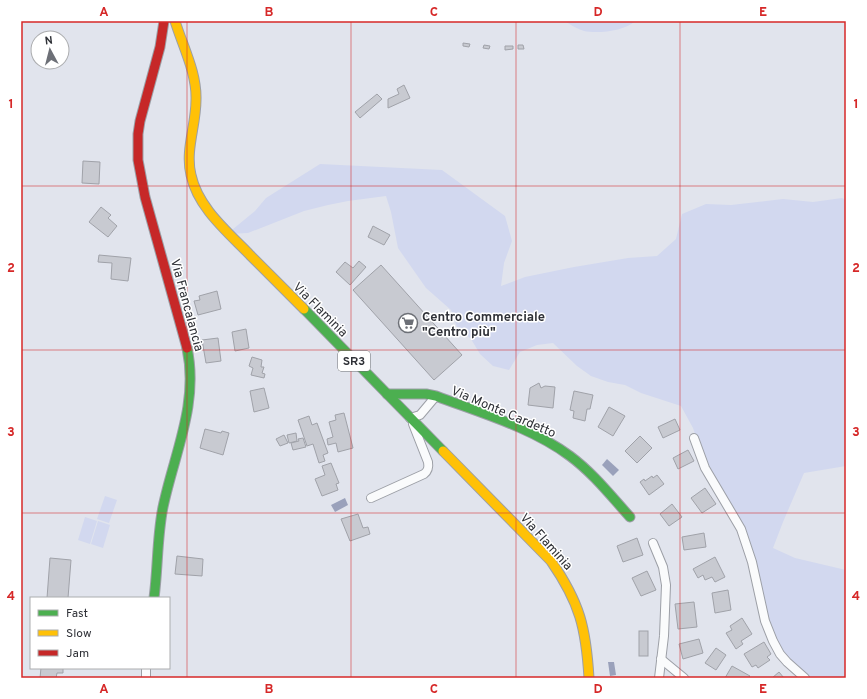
<svg xmlns="http://www.w3.org/2000/svg" width="867" height="699" font-family="Overpass,sans-serif">
	<style>
		.green { fill: #d2d8ef }
		.water { fill: #9aa1bb }
		.building { fill: #c8cad1; stroke: #a0a2a9 }
		.lines { fill: none; stroke-linecap: round; stroke-linejoin: round }
		.street-casing { stroke: #9c9fa6; stroke-width: 10 }
		.fast-casing { stroke: #9c9fa6; stroke-width: 11 }
		.slow-casing { stroke: #9c9fa6; stroke-width: 11 }
		.jam-casing { stroke: #9c9fa6; stroke-width: 11 }
		.street { stroke: #fafbfc; stroke-width: 8 }
		.fast { stroke: #4caf50; stroke-width: 9 }
		.slow { stroke: #ffc107; stroke-width: 9 }
		.jam { stroke: #c62828; stroke-width: 9 }
		.grid { fill: none; stroke: #d62828; stroke-width: 1; stroke-opacity: 0.55 }
		.labels { text-anchor: middle; stroke-width: 3; stroke-linejoin: round; paint-order: stroke }
		.shield { fill: #fff; stroke: #6d6f73; stroke-width: 1 }
		.shield-label { font-size: 12px; font-weight: bold; fill: #2f3137 }
		.street-label { font-size: 13px; fill: #2f3137; stroke: #fff }
		.poi-label { font-size: 13px; font-weight: bold; fill: #2f3137; stroke: #fff; text-anchor: start }
		.neatline { fill: none; stroke: #d62828; stroke-width: 1.5 }
		.grid-label { font-size: 13px; text-anchor: middle; font-weight: bold; fill: #d62828 }
	</style>
	<rect width="100%" height="100%" fill="#e1e4ed"/>
	<!-- green -->
	<g class="green">
		<path d="M564,21H635C625,31 598,34 584,31C577,29 570,24 564,21Z"/>
		<path d="M320,164L442,170L505,216L512,241L504,263L501,286L525,277L574,267L628,258L657,256L676,239L682,214L706,204L731,205L783,199L813,202L842,198L846,200V466L804,473L783,522L773,548L795,558L846,570V678H806L786,656L777,641L766,618L757,571L705,463L693,428L681,406L641,393L625,385L608,382L591,376L577,366L553,343L537,345L520,352L509,370L493,366L480,354L471,339L457,327L451,310L426,288L398,248L391,212L386,196L348,201L328,205L304,211L248,233L227,234L255,211L266,198Z"/>
		<path d="M105,496L117,500L109,523L97,519Z"/>
		<path d="M85,517L97,521L90,544L78,540Z"/>
		<path d="M98,521L110,525L103,548L91,544Z"/>
	</g>
	<!-- water -->
	<g class="water">
		<path d="M607,459L619,470L613,476L602,465Z"/>
		<path d="M345,498L348,505L335,512L331,505Z"/>
		<path d="M608,662H614L616,675L610,676Z"/>
	</g>
	<!-- building -->
	<g class="building">
		<path d="M463,43L470,44L469,47L463,46Z"/>
		<path d="M484,45L490,46L489,49L483,48Z"/>
		<path d="M518,45H523L524,49H518Z"/>
		<path d="M505,46H513V49L505,50Z"/>
		<path d="M404,85L410,98L388,108V99L399,94L397,89Z"/>
		<path d="M377,94L382,99L360,118L355,112Z"/>
		<path d="M83,161L100,162L99,184L82,183Z"/>
		<path d="M101,207L111,215L108,218L117,226L108,237L89,222Z"/>
		<path d="M373,226L390,235L384,245L368,237Z"/>
		<path d="M99,255L131,258L128,281L111,279L112,263L98,262Z"/>
		<path d="M359,261L366,267L350,285L336,272L345,262L353,268Z"/>
		<path d="M381,265L462,355L434,380L353,290Z"/>
		<path d="M217,291L221,309L198,315L194,301L200,300L199,296Z"/>
		<path d="M246,329L249,348L235,351L232,332Z"/>
		<path d="M218,338L221,361L206,363L202,340Z"/>
		<path d="M252,357L262,360L261,367H264L262,373L265,374L264,378L251,375L253,368L249,366Z"/>
		<path d="M539,383L541,388L545,386L555,387L553,408L528,405L530,388Z"/>
		<path d="M264,388L269,408L254,412L250,391Z"/>
		<path d="M574,391L593,395L590,409H587L585,421L573,418L574,411L570,410Z"/>
		<path d="M609,407L625,416L613,436L598,427Z"/>
		<path d="M344,413L353,448L338,452L336,443L328,445L327,439L333,437L329,422L336,420L335,415Z"/>
		<path d="M309,416L312,425L317,423L328,453L323,455L325,461L319,463L313,444L307,446L298,420Z"/>
		<path d="M675,419L680,430L663,438L658,427Z"/>
		<path d="M205,429L221,433L222,431L229,433L223,455L200,448Z"/>
		<path d="M296,433L297,441L289,443L287,435Z"/>
		<path d="M284,435L288,443L280,446L276,439Z"/>
		<path d="M640,436L652,448L637,463L625,451Z"/>
		<path d="M303,438L306,447L293,450L291,443L299,441L298,439Z"/>
		<path d="M688,450L694,461L678,469L673,458Z"/>
		<path d="M331,463L339,483L336,484L338,490L322,496L315,479L325,475L322,466Z"/>
		<path d="M657,475L664,484L649,495L640,482L644,479L645,481L652,476L653,478Z"/>
		<path d="M705,488L716,504L702,513L691,498Z"/>
		<path d="M672,504L682,517L669,526L660,514Z"/>
		<path d="M358,514L363,528L368,527L370,534L350,541L341,519Z"/>
		<path d="M704,533L706,547L684,550L682,537Z"/>
		<path d="M637,538L643,555L623,562L617,546Z"/>
		<path d="M177,556L203,559L202,576L175,574Z"/>
		<path d="M715,557L725,577L715,582L712,577L705,580L703,575L698,578L693,569Z"/>
		<path d="M50,558L71,560L68,598H47Z"/>
		<path d="M647,571L656,590L641,596L632,578Z"/>
		<path d="M728,590L731,610L715,613L712,593Z"/>
		<path d="M694,602L697,627L678,629L675,604Z"/>
		<path d="M742,618L752,634L741,641L743,644L736,649L726,633L732,630L730,626Z"/>
		<rect x="639" y="631" width="9" height="25"/>
		<path d="M699,639L703,653L683,659L679,644Z"/>
		<path d="M764,642L771,654L767,657L770,660L758,668L756,665L752,667L744,654Z"/>
		<path d="M716,648L726,655L716,670L705,663Z"/>
		<path d="M732,666L750,676L748,678H725Z"/>
		<path d="M41,668H63V673H57L56,678H61H40Z"/>
		<path d="M779,672L784,678H772Z"/>
	</g>
	<g class="lines">
		<!-- street casing -->
		<g class="street-casing">
			<g id="street">
				<path d="M410,418L420,415L436,396"/>
				<path d="M694,438L705,468L741,529L752,562L765,621L773,641L780,654L787,662L805,678"/>
				<path d="M371,498L424,474C428,471 429,468 428,462L413,424"/>
				<path d="M653,543L663,567L666,585L664,636L659,678"/>
				<path d="M661,659L684,678"/>
				<path d="M146,668V678"/>
			</g>
		</g>
		<!-- fast casing -->
		<g class="fast-casing">
			<g id="fast">
				<path d="M304,309L443,451"/>
				<path d="M387,394H426L436,396C481,413 531,427 570,456C593,473 611,496 630,517"/>
				<path d="M154,598C158,568 157,537 163,507C174,454 199,404 187,348"/>
			</g>
		</g>
		<!-- slow casing -->
		<g class="slow-casing">
			<g id="slow">
				<path d="M175,21C183,47 197,73 196,100C196,126 185,150 191,175C198,208 228,232 250,255C268,273 286,291 304,309"/>
				<path d="M443,451L551,561C580,603 586,628 589,678"/>
			</g>
		</g>
		<!-- jam casing -->
		<g class="jam-casing">
			<path id="jam" d="M164,21L160,47L140,121L138,134V160L145,197L187,348"/>
		</g>
		<!-- street -->
		<use href="#street" class="street"/>
		<!-- fast -->
		<use href="#fast" class="fast"/>
		<!-- slow -->
		<use href="#slow" class="slow"/>
		<!-- jam -->
		<use href="#jam" class="jam"/>
	</g>
	<!-- grid -->
	<path class="grid" d="M187,21V678M351,21V678M516,21V678M680,21V678M21,186H846M21,350H846M21,513H846"/>
	<!-- icons -->
	<defs>
		<g id="supermarket-ring" transform="scale(1)"><circle r="9.5" fill="#fff" stroke="#6d7077" stroke-width="1.5"/><path d="M-6-5.5h2.5l.6 2H6L4.5 2H-2.5L-4.4-4H-6ZM-1.5 3.2a1.3 1.3 0 1 0 .1 0ZM3 3.2a1.3 1.3 0 1 0 .1 0Z" fill="#6d7077"/></g>
	</defs>
	<g fill-rule="evenodd">
		<use href="#supermarket-ring" x="408" y="323"/>
	</g>
	<g class="labels">
		<!-- shield labels -->
		<rect class="shield" x="338" y="351" width="32" height="20" rx="3"/>
		<g class="shield-label">
			<text x="354" y="365">SR3</text>
		</g>
		<!-- street labels -->
		<g class="street-label">
			<text transform="translate(188 305) rotate(75)" y="5">Via Francalancia</text>
			<text transform="translate(321 309) rotate(45)" y="5">Via Flaminia</text>
			<text transform="translate(504 411) rotate(23)" y="5">Via Monte Cardetto</text>
			<text transform="translate(547 541) rotate(48)" y="5">Via Flaminia</text>
		</g>
		<!-- poi labels -->
		<g class="poi-label">
			<text x="422" y="321">Centro Commerciale<tspan x="422" dy="15">"Centro più"</tspan></text>
		</g>
	</g>
	<!-- border -->
	<rect width="867" height="699" fill="none" stroke="#ffffff" stroke-width="44"/>
	<!-- legend -->
	<rect x="30" y="597" width="140" height="72" fill="#ffffff" stroke="#acadaf"/>
	<rect x="38" y="610" width="20" height="6" fill="#4caf50" stroke="#acadaf"/>
	<text x="66" y="617" font-size="12" fill="#2f3137">Fast</text>
	<rect x="38" y="630" width="20" height="6" fill="#ffc107" stroke="#acadaf"/>
	<text x="66" y="637" font-size="12" fill="#2f3137">Slow</text>
	<rect x="38" y="650" width="20" height="6" fill="#c62828" stroke="#acadaf"/>
	<text x="66" y="657" font-size="12" fill="#2f3137">Jam</text>
	<!-- north arrow -->
	<g transform="translate(50 50) rotate(353)"><circle r="19" fill="#ffffff" stroke="#acadaf"/>
	<path d="M0-3L7 15L0 10L-7 15Z" fill="#6d7077"/>
	<text y="-6" font-size="11" font-weight="bold" text-anchor="middle" fill="#2f3137">N</text>
	</g>
	<rect x="22" y="22" width="823" height="655" class="neatline"/>
	<g class="grid-label">
		<text x="104" y="16">A</text>
		<text x="269" y="16">B</text>
		<text x="434" y="16">C</text>
		<text x="598" y="16">D</text>
		<text x="763" y="16">E</text>
		<text x="11" y="108">1</text>
		<text x="856" y="108">1</text>
		<text x="11" y="272">2</text>
		<text x="856" y="272">2</text>
		<text x="11" y="436">3</text>
		<text x="856" y="436">3</text>
		<text x="11" y="600">4</text>
		<text x="856" y="600">4</text>
		<text x="104" y="693">A</text>
		<text x="269" y="693">B</text>
		<text x="434" y="693">C</text>
		<text x="598" y="693">D</text>
		<text x="763" y="693">E</text>
	</g>
</svg>
